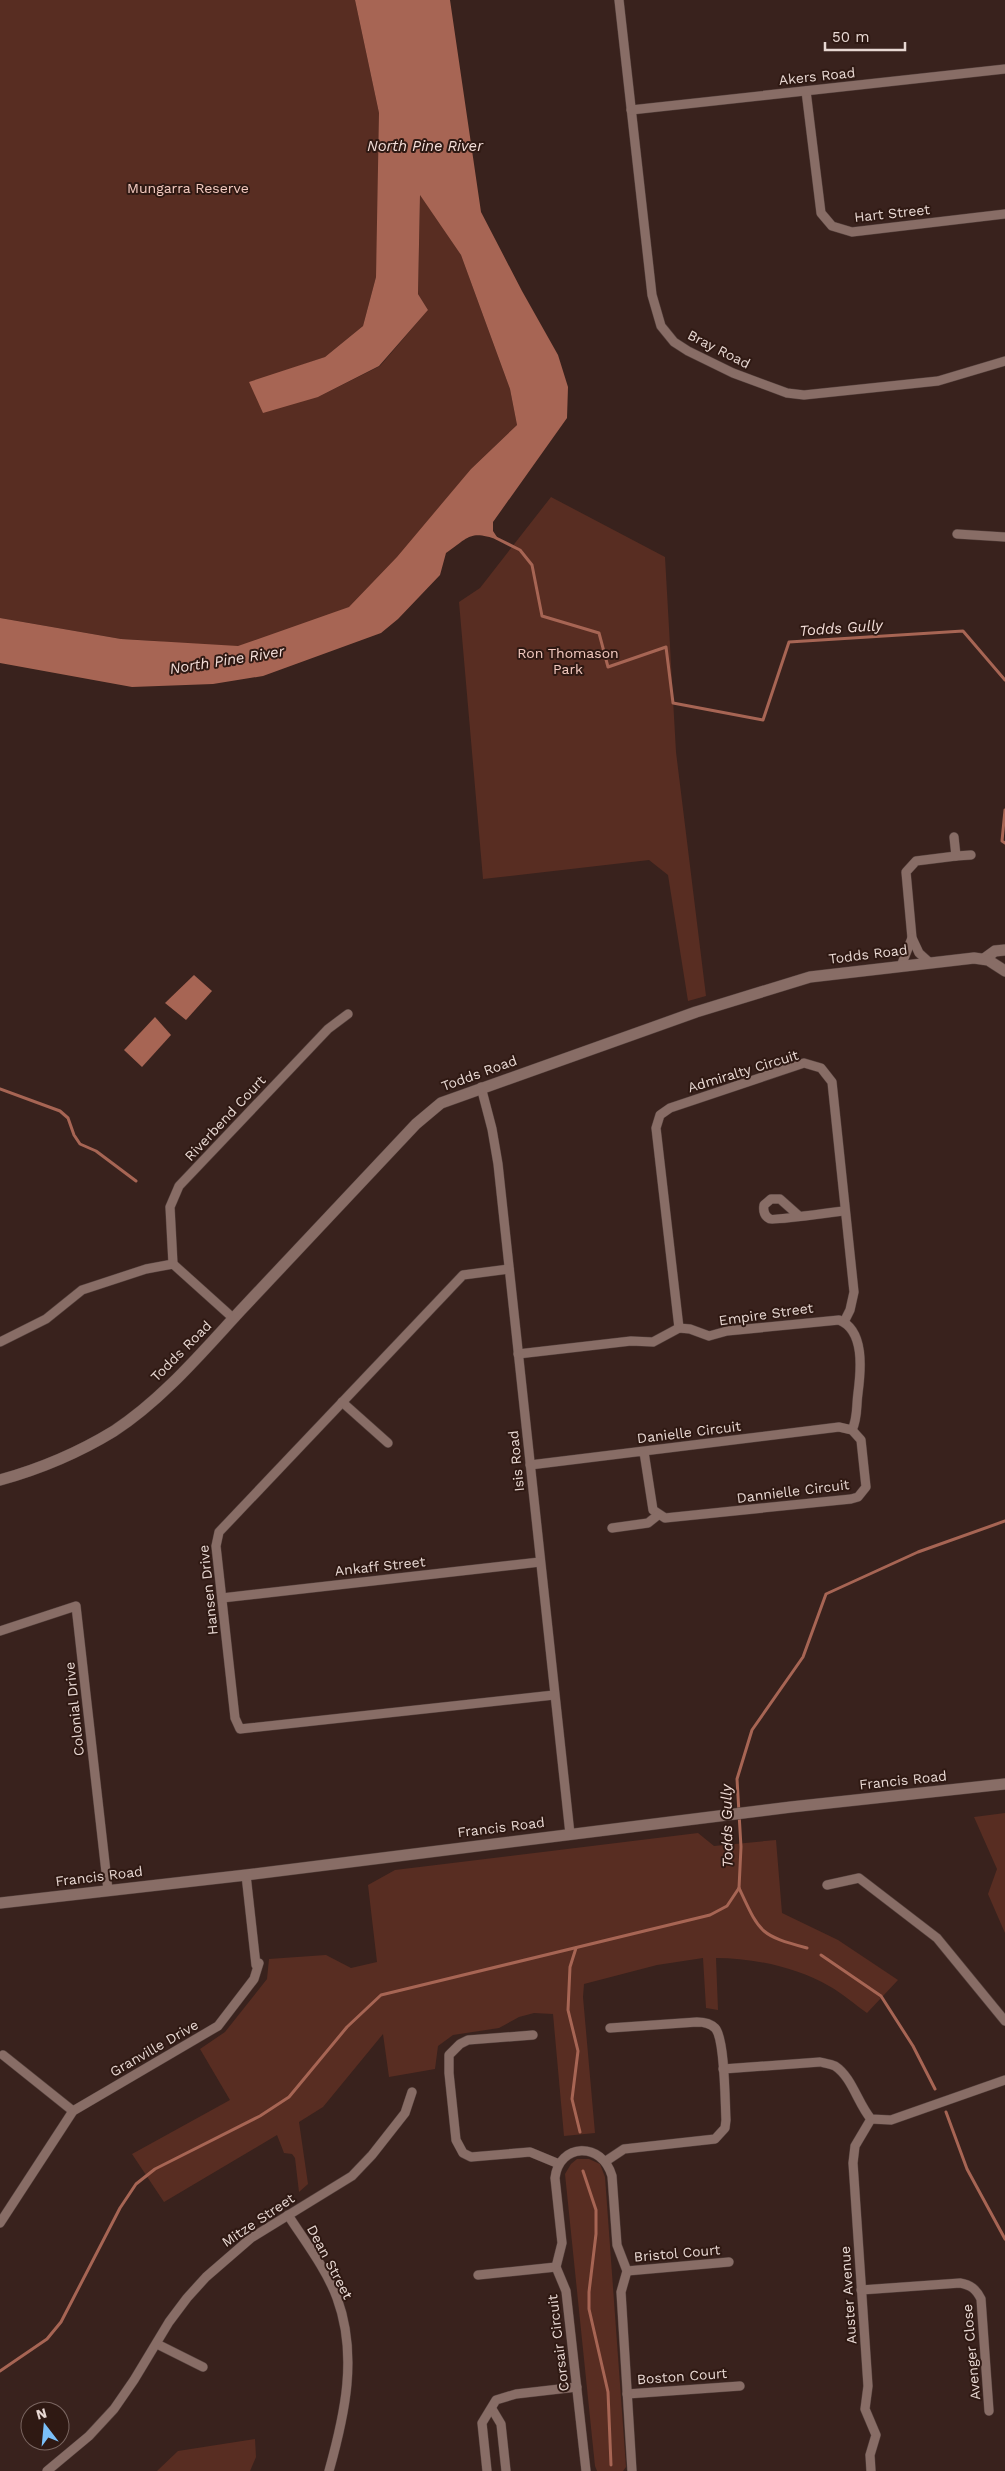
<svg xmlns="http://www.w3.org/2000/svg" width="1005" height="2471" font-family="'Work Sans',sans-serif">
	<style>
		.green { fill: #582d22 }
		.water { fill: #a76554 }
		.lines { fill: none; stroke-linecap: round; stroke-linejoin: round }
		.stream { stroke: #a76554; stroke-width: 3 }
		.street-casing { stroke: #54403c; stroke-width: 10 }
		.secondary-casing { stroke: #54403c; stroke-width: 12 }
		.street { stroke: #886d66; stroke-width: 9 }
		.secondary { stroke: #886d66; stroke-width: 11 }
		.labels { text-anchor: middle; stroke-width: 4; stroke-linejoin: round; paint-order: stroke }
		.street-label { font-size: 14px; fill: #e8d8d3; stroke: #2f1913 }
		.park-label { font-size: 14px; fill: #f3cac0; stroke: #2f1913 }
		.water-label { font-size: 15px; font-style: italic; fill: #f3ded9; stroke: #2f1913 }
	</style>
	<rect width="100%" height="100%" fill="#39221d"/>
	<!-- green -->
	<g class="green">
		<path d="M0,0H355L379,113V190L383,216L378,235L376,277L363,326L325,357L249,383L318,397L380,366L428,310L418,294L420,194L461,255L510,389L517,425L471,469L366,599L350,607L229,653L157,641L121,639L0,618Z"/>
		<path d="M551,497L665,557L676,752L706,996L688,1001L668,875L649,860L483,879L459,602L480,588Z"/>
		<path d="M1005,1813V1933L988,1894L997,1869L974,1817Z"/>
		<path d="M698,1833L714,1846L776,1840L782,1913L838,1940L898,1980L867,2013C854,2004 842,1993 829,1986C796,1967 753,1958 716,1958L718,2010L706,2008L703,1958L657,1965L584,1984L583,1997L595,2133L564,2136L553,2014L534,2013L519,2017L499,2028L453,2035L438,2046L435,2069L389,2077L383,2034L323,2107L299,2122L308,2184L299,2192L295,2158L292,2154L284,2153L277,2135L164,2202L132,2154L230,2100L200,2049L225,2032L267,1979L269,1959L326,1955L351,1968L377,1962L368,1885L395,1870Z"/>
		<path d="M577,2159H589L600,2164L605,2177L626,2467L623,2471H597L595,2466L565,2174L571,2164Z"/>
		<path d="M255,2439L256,2457L250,2471H157L178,2451Z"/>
	</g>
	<!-- water -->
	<g class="water">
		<path d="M355,0H450L481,212L522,291L558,355L568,387L567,418L493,522V531L499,540C470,530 470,536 446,553L440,575L398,619L381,633L263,676L213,684L132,687L0,663V618L121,639L238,646L349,607L397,557L471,469L517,425L510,389L461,255L420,195L418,294L428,310L379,366L318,397L263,413L249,382L325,357L363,326L376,277L379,113Z"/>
		<path d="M194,975L212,991L186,1020L165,1003Z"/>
		<path d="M155,1017L171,1035L142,1067L124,1050Z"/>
	</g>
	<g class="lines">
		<!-- stream -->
		<g class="stream">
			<path d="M496,538L520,550L532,565L542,616L599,633L608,667L666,647L673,703L763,720L789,642L963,631L1005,680"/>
			<path d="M1005,810L1002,841L1005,843"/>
			<path d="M0,1089L60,1111L68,1118L74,1135L80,1144L96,1151L136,1181"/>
			<path d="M739,1888C760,1933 759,1935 807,1948"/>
			<path d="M576,1948L570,1967L568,2010L578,2051L572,2099L580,2132"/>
			<path d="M821,1955L881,1996L913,2046L935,2089"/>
			<path d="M946,2112L967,2169L1005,2239"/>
			<path d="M583,2171L596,2210V2234L589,2292V2309L608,2392L611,2465"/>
			<path d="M0,2371L47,2339L61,2322L120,2208L136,2184L155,2169L260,2116L289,2097L347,2027L381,1995L710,1915L727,1906L739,1888L741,1847L737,1779L752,1730L803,1657L826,1594L918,1552L1005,1521"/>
		</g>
		<!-- street casing -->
		<g class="street-casing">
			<g id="street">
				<path d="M619,0L652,295L661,326L674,342L688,351L733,373L787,393L804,395L938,381L1005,361"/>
				<path d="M806,91L821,213L832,226L852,232L1005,214"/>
				<path d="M631,110L1005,69"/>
				<path d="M957,534L1005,537"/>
				<path d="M954,837L956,856L971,855"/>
				<path d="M929,962L919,953L912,938L906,872L916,861L956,856"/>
				<path d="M901,966L912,938"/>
				<path d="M481,1087L492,1129L498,1164L570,1834"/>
				<path d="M798,1215L780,1199H771L764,1205C763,1211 764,1216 770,1219C774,1221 833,1212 844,1211"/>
				<path d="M173,1264L170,1207L179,1186L328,1029L348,1014"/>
				<path d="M509,1269L463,1275L219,1532L216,1546L235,1718L240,1729L554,1695"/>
				<path d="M679,1328L656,1128L660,1115L670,1108L804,1063L821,1068L832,1082L854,1292L850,1310L844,1322"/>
				<path d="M0,1342L46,1319L82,1290L146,1269L173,1264L233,1318"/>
				<path d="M518,1354L631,1341L653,1342L679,1328L690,1329L709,1336L727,1331L839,1320C865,1330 861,1370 858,1393C856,1407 858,1417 852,1430"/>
				<path d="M342,1402L388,1443"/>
				<path d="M530,1465L839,1427L852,1430L861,1440L866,1487L858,1497L851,1499L665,1518L653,1510L644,1452"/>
				<path d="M612,1528L648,1523L658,1515"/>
				<path d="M222,1598L540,1562"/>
				<path d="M0,1631L76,1606L108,1890"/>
				<path d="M827,1885L859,1878L937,1938L1005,2021"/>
				<path d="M533,2035L468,2040L460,2044L449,2055V2073L456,2140L463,2153L471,2157L530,2152L559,2164"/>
				<path d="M3,2055L73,2111"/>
				<path d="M723,2069L820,2062C824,2063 831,2064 835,2066C852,2077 858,2104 871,2119L891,2120L1005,2080"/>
				<path d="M871,2119L855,2146L853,2163L868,2386L865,2409L876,2435L870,2455L871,2471"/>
				<path d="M606,2161L624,2149L715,2139L725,2128L726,2120C725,2103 725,2038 715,2028C710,2023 703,2022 697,2022L610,2028"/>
				<path d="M288,2215C304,2240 327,2270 337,2298C358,2355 345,2414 329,2471"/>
				<path d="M0,2223L73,2111L218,2026L254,1979L259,1963L256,1965L246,1875"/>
				<path d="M627,2271L729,2262"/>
				<path d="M478,2275L556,2267"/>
				<path d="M861,2290L960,2283C971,2285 976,2289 981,2299L989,2411"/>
				<path d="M157,2344L203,2367"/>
				<path d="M627,2394L740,2386"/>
				<path d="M492,2409L501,2424L506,2471"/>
				<path d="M47,2471L89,2436L114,2409L134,2380L169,2322L187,2298L206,2277L251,2238L352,2176L372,2155L405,2113L412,2092"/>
				<path d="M487,2471L482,2423L496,2400L516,2394L577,2387"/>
				<path d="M586,2471L566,2291L556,2267L562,2243L555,2178C559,2143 602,2141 612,2176L617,2245L627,2271L621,2292L632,2471"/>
			</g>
		</g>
		<!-- secondary casing -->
		<g class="secondary-casing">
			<g id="secondary">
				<path d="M984,959L995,951L1005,950"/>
				<path d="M0,1480C40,1469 78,1453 114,1431C163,1399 203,1351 242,1309C300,1247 358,1186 416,1124L441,1103L696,1012L810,977L974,958L988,960L1005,971"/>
				<path d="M0,1903L246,1875L791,1807L1005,1784"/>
			</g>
		</g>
		<!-- street -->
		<use href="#street" class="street"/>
		<!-- secondary -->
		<use href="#secondary" class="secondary"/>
	</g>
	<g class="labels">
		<!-- street labels -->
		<g class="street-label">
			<text transform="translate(817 76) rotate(-6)" y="5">Akers Road</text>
			<text transform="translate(892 213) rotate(-6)" y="5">Hart Street</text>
			<text transform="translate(719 349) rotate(27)" y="5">Bray Road</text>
			<text transform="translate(868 954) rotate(-7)" y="5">Todds Road</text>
			<text transform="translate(743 1071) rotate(-17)" y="5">Admiralty Circuit</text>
			<text transform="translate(479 1073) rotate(-20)" y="5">Todds Road</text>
			<text transform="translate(225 1118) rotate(-47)" y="5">Riverbend Court</text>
			<text transform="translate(766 1314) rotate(-8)" y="5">Empire Street</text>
			<text transform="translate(181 1351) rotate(-45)" y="5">Todds Road</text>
			<text transform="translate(689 1432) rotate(-7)" y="5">Danielle Circuit</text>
			<text transform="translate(516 1461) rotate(-96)" y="5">Isis Road</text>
			<text transform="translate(793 1491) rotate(-7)" y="5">Dannielle Circuit</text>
			<text transform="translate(380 1566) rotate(-6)" y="5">Ankaff Street</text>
			<text transform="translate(208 1590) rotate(-96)" y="5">Hansen Drive</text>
			<text transform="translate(74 1709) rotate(-96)" y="5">Colonial Drive</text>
			<text transform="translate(903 1780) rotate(-6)" y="5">Francis Road</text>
			<text transform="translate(501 1827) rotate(-7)" y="5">Francis Road</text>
			<text transform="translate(99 1876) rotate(-7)" y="5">Francis Road</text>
			<text transform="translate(154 2048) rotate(-30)" y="5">Granville Drive</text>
			<text transform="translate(258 2220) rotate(-34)" y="5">Mitze Street</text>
			<text transform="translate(677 2253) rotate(-5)" y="5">Bristol Court</text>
			<text transform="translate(330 2262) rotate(62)" y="5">Dean Street</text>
			<text transform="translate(848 2295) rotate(-94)" y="5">Auster Avenue</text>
			<text transform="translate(558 2343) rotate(-97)" y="5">Corsair Circuit</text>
			<text transform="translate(971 2352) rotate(-95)" y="5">Avenger Close</text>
			<text transform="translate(682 2376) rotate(-4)" y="5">Boston Court</text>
		</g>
		<!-- park labels -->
		<g class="park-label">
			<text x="188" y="193">Mungarra Reserve</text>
			<text x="568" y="658">Ron Thomason<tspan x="568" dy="16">Park</tspan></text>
		</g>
		<!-- water labels -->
		<g class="water-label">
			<text x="425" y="151">North Pine River</text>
			<text transform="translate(841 628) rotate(-4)" y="5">Todds Gully</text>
			<text transform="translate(227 660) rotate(-9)" y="5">North Pine River</text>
			<text transform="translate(727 1826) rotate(-91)" y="5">Todds Gully</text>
		</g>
	</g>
	<!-- north arrow -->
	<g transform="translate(45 2426) rotate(344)"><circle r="24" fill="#2f1913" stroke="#796560"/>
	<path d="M0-4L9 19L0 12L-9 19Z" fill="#7abff8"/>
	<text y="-8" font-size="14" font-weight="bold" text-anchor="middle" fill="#e8d8d3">N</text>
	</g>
	<!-- scale -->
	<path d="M825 42v8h80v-8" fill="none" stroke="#e8d8d3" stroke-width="2.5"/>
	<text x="832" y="42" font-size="15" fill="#e8d8d3" stroke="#2f1913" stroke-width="4" paint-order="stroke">50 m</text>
</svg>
